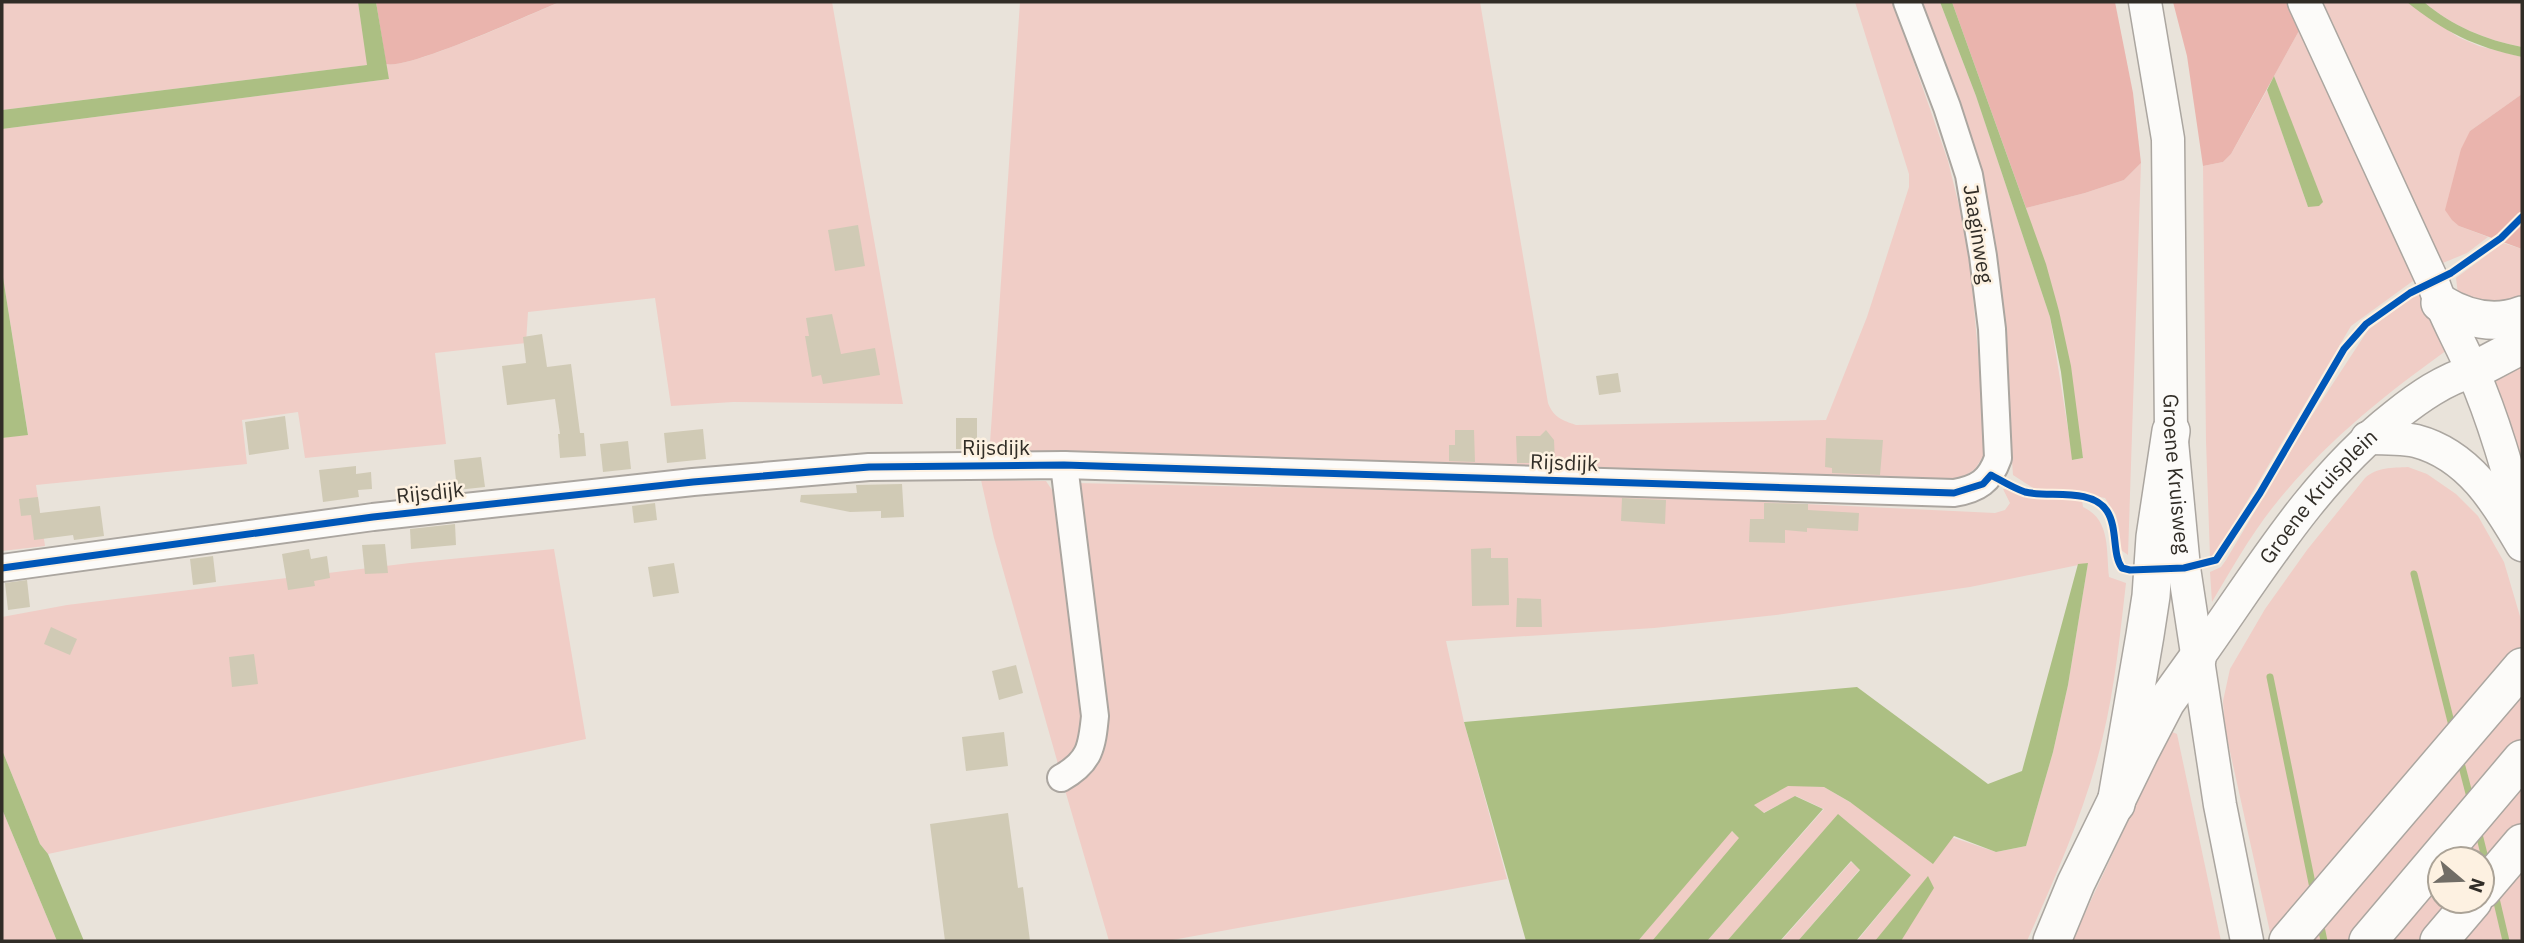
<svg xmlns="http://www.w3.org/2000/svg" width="2524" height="943" font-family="'IBM Plex Sans',sans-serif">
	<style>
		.green { fill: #f0cdc6; fill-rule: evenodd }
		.forest { fill: #eab4ad }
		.water { fill: #acbf83 }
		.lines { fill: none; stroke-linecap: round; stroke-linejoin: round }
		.stream { stroke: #acbf83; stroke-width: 7 }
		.building { fill: #d0cab5 }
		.minor-casing { stroke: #aba6a0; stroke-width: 30 }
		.major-casing { stroke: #aba6a0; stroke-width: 35 }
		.highway-casing { stroke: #aba6a0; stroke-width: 40 }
		.minor { stroke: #fcfbf9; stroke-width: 26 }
		.major { stroke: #fcfbf9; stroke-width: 32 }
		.highway { stroke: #fcfbf9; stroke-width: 37 }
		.cycleway-casing { stroke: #fdf1e1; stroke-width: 11 }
		.cycleway { stroke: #0057b8; stroke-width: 7 }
		.labels { text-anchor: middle; stroke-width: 5; stroke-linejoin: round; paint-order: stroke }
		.street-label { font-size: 21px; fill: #312d27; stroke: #fdf1e1 }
	</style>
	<rect width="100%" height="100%" fill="#e9e3da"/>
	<!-- green -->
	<g class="green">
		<path d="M2,2H358L368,65L2,110Z"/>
		<path d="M560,2H832L903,404L733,402L671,406L655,298L528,312L526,343L435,353L446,444L305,458L298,412L242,420L247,464L36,485L45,546L2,551V438L28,434L2,271V129L389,79L386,64C408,70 531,14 560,2Z"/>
		<path d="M1020,2H1480L1548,403C1554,418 1562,420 1576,425L1826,420L1867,317L1909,187V174L1855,2H1893L1948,161L1963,222L1971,273L1982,399L1984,455L1975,469L1956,482L989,458Z"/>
		<path d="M1921,2H1940L1976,96L2050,317L2073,460L2083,458L2059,311L2026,208L2085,193L2124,180L2141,163L2128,555L2121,550L2116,515L2105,498L2081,493L2083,507C2111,520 2106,550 2109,577L2126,583C2120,634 2115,686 2103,736C2087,807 2056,875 2027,941H1857L1911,875L1839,815L1727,941H1707L1824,809L1796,796L1763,813L1753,804L1789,785L1824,787L1853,804L1996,852L2026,846L2053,752L2068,685L2088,563L1970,587L1776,615L1654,628L1446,641L1464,722L1507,879L1167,941H1109L1065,790C1101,769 1106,761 1108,719L1075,483L1597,494L1995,513L2005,510L2010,503L2003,489L2033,488L2013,475L2001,300Z"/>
		<path d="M2322,2H2407L2458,37L2479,46L2522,57V94L2470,131L2459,226L2488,237L2467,253L2438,265L2328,22Z"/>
		<path d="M2424,2H2522V47C2486,40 2452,26 2424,2Z"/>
		<path d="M2300,29L2417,278L2351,326L2217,552L2210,557L2206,441L2203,166L2223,162L2231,154L2267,90L2308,207L2322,203L2274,76Z"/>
		<path d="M2503,243L2522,249V304L2497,308L2458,294L2456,278Z"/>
		<path d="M2421,291L2447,350C2383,396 2322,445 2273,507C2250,536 2231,570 2212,602L2210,572L2221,567L2226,560L2309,420L2368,330Z"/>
		<path d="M2522,360V458L2491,382Z"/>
		<path d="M2408,467L2427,474L2456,494L2478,516L2504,562L2522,623V941H2272L2225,729L2223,701L2230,669L2265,609L2307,550L2365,478C2377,467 2392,468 2408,467ZM2440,859H2482V901H2440Z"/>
		<path d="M981,480L1046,481L1054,493L1060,508L1088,741L1060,771L994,538Z"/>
		<path d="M554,549L586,739L48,854L40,844L2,750V617L67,605L410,563Z"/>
		<path d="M2170,731L2177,734L2221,941H2072Z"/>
		<path d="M2,809L57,941H2Z"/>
		<path d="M1731,831L1740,838L1652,941H1638Z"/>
		<path d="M1851,862L1860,869L1798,941H1781Z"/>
	</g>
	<!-- forest -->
	<g class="forest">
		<path d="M376,2H560C532,13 408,70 386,64Z"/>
		<path d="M1952,2H2115L2133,93L2141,163L2124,180L2085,193L2026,208Z"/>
		<path d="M2173,2H2287L2300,29L2231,154L2223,162L2203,166L2187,56Z"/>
		<path d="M2522,94V249L2459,226L2452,220L2445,210L2461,149L2470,131Z"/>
	</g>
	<!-- water -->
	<g class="water">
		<path d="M358,2H376L389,79L2,129V110L367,65Z"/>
		<path d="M1940,2H1952L2046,264L2059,311L2071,366L2083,458L2072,460L2061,372L2050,317L1976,96Z"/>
		<path d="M2407,2H2424C2452,26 2486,40 2522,47V57C2475,47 2444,32 2407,2Z"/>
		<path d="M2274,76L2323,202L2319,206L2308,207L2267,90Z"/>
		<path d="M2,271L28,435L2,438Z"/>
		<path d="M2088,563L2068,685L2053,752L2026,846L1996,852L1954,836L1933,864L1850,802L1824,787L1788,786L1754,805L1764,813L1795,796L1823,809L1707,941H1652L1739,838L1732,831L1638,941H1526L1464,722L1857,687L1988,784L2022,771L2078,564Z"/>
		<path d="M2,750L40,844L48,854L84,941H57L2,809Z"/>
		<path d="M1838,814L1911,875L1856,941H1798L1860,870L1851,861L1780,941H1727Z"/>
		<path d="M1928,876L1934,888L1901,941H1875Z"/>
	</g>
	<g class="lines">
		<!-- stream -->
		<g class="stream">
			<path d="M2414,574L2453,730"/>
			<path d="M2270,677L2314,893"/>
			<path d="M2460,759L2471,801"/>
			<path d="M2478,830L2487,866"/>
			<path d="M2495,894L2506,941"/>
			<path d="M2320,922L2324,941"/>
		</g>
	</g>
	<!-- building -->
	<g class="building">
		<path d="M858,225L865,266L835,271L828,230Z"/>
		<path d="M832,314L841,354L875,348L880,375L823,384L821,375L812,377L805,336H809L806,318Z"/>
		<path d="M542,334L547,367L571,364L580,433H584L586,456L560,458L558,434H560L555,399L507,405L502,366L526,363L523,337Z"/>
		<path d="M1618,373L1621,392L1599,395L1596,376Z"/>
		<path d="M285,416L289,449L249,455L245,422Z"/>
		<rect x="956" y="418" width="21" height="31"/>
		<path d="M703,429L706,459L667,463L664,433Z"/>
		<path d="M1455,430H1474L1475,462L1449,461V445H1455Z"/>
		<path d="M1546,430L1554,440L1555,463H1517L1516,436H1540Z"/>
		<path d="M1826,438L1883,440L1880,475L1832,473V468L1825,467Z"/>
		<path d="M628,441L631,469L603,472L600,444Z"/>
		<path d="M481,457L485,487L457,490L454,460Z"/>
		<path d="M356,466V474L371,472L372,489L358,490L359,497L323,502L319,470Z"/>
		<path d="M902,484L904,517L881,518V511L850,512L800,502L801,495L857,493L856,485Z"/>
		<path d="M38,497L40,513L100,506L104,536L74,540L73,535L34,540L31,515L21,516L19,499Z"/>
		<path d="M1622,498L1666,500L1665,524L1621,521Z"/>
		<path d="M655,503L657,520L634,523L632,506Z"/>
		<path d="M1764,503L1808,504V510L1859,513L1858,531L1807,528V532L1785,530V543L1749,542L1750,519H1764Z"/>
		<path d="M455,524L456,545L411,549L410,529Z"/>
		<path d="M385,544L388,573L365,574L362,545Z"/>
		<path d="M1491,548V558H1508L1509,605L1472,606L1471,549Z"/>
		<path d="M309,549L311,559L327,556L330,578L314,581L315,586L288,590L282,554Z"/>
		<path d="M213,556L216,582L193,585L190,559Z"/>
		<path d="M674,563L679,593L653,597L648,567Z"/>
		<path d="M27,580L30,607L8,610L5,583Z"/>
		<path d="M1517,598L1541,599L1542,627H1516Z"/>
		<path d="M51,627L77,639L70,655L44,644Z"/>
		<path d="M254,654L258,684L232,687L229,657Z"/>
		<path d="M1016,665L1023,693L999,700L992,671Z"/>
		<path d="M1004,732L1008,766L966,771L962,737Z"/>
		<path d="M1008,813L1018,888L1023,887L1030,941H945L930,824Z"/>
	</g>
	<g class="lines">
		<!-- minor casing -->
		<g class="minor-casing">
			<g id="minor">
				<path d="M2,568L373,517L693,482L869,467L1064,465L1954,493C1978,489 1990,481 1998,458L1992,329L1983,256L1969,175L1947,107L1907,2"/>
				<path d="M1061,778C1090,762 1092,747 1095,716L1064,465"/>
			</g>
		</g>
		<!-- major casing -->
		<g class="major-casing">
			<g id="major">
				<path id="s1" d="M2145,2L2168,139L2171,431L2184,568L2220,805L2247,941"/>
				<path d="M2304,2L2433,282C2443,314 2460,341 2473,372C2494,420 2508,471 2522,522"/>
				<path d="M2367,438C2384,438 2401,438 2416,441C2469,455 2497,502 2522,545"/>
				<path id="s2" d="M2197,659C2258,574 2311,482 2395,416C2419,397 2443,380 2473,371"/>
			</g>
		</g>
		<!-- highway casing -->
		<g class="highway-casing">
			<g id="highway">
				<path d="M2440,303C2466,319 2493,326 2522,315"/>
				<path d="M2473,371L2522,345"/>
				<path d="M2116,804L2145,635L2151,596L2155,537L2171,431"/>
				<path d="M2482,890L2522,843"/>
				<path d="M2052,941L2076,883L2140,752L2166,702L2197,659"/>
				<path d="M2288,941L2522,667"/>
				<path d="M2368,941L2522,759"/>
				<path d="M2439,941L2473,901"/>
			</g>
		</g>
		<!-- minor -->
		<use href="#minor" class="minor"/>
		<!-- major -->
		<use href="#major" class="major"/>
		<!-- highway -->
		<use href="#highway" class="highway"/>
		<!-- cycleway casing -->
		<g class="cycleway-casing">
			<path id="cycleway" d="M2,568L373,517L693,482L869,467L1064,465L1954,493L1983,484L1991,475C2002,481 2013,488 2025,492C2049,498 2091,487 2107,511C2118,528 2112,555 2122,568L2130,570L2184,568L2216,560L2260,493L2344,349L2366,324L2410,293L2451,273L2501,238L2522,217"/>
		</g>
		<!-- cycleway -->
		<use href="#cycleway" class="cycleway"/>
	</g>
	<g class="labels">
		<!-- street labels -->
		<g class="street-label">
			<text transform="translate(1978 234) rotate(81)" y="7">Jaaginweg</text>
			<text x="996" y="455">Rijsdijk</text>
			<text transform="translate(1564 463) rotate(2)" y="7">Rijsdijk</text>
			<text dy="7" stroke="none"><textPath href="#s1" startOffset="474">Groene Kruisweg</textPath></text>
			<text transform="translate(430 493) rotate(-6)" y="7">Rijsdijk</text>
			<text dy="7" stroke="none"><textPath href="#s2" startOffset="203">Groene Kruisplein</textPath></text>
		</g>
	</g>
	<!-- border -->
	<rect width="2524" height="943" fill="none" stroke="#312d27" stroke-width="7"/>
	<!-- north arrow -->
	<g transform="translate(2461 880) rotate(109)"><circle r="33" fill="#fdf1e1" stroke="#aba397" stroke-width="2"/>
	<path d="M0-5L12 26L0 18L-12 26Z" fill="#716d66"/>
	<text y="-10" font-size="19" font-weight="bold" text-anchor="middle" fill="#312d27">N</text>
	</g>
</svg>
